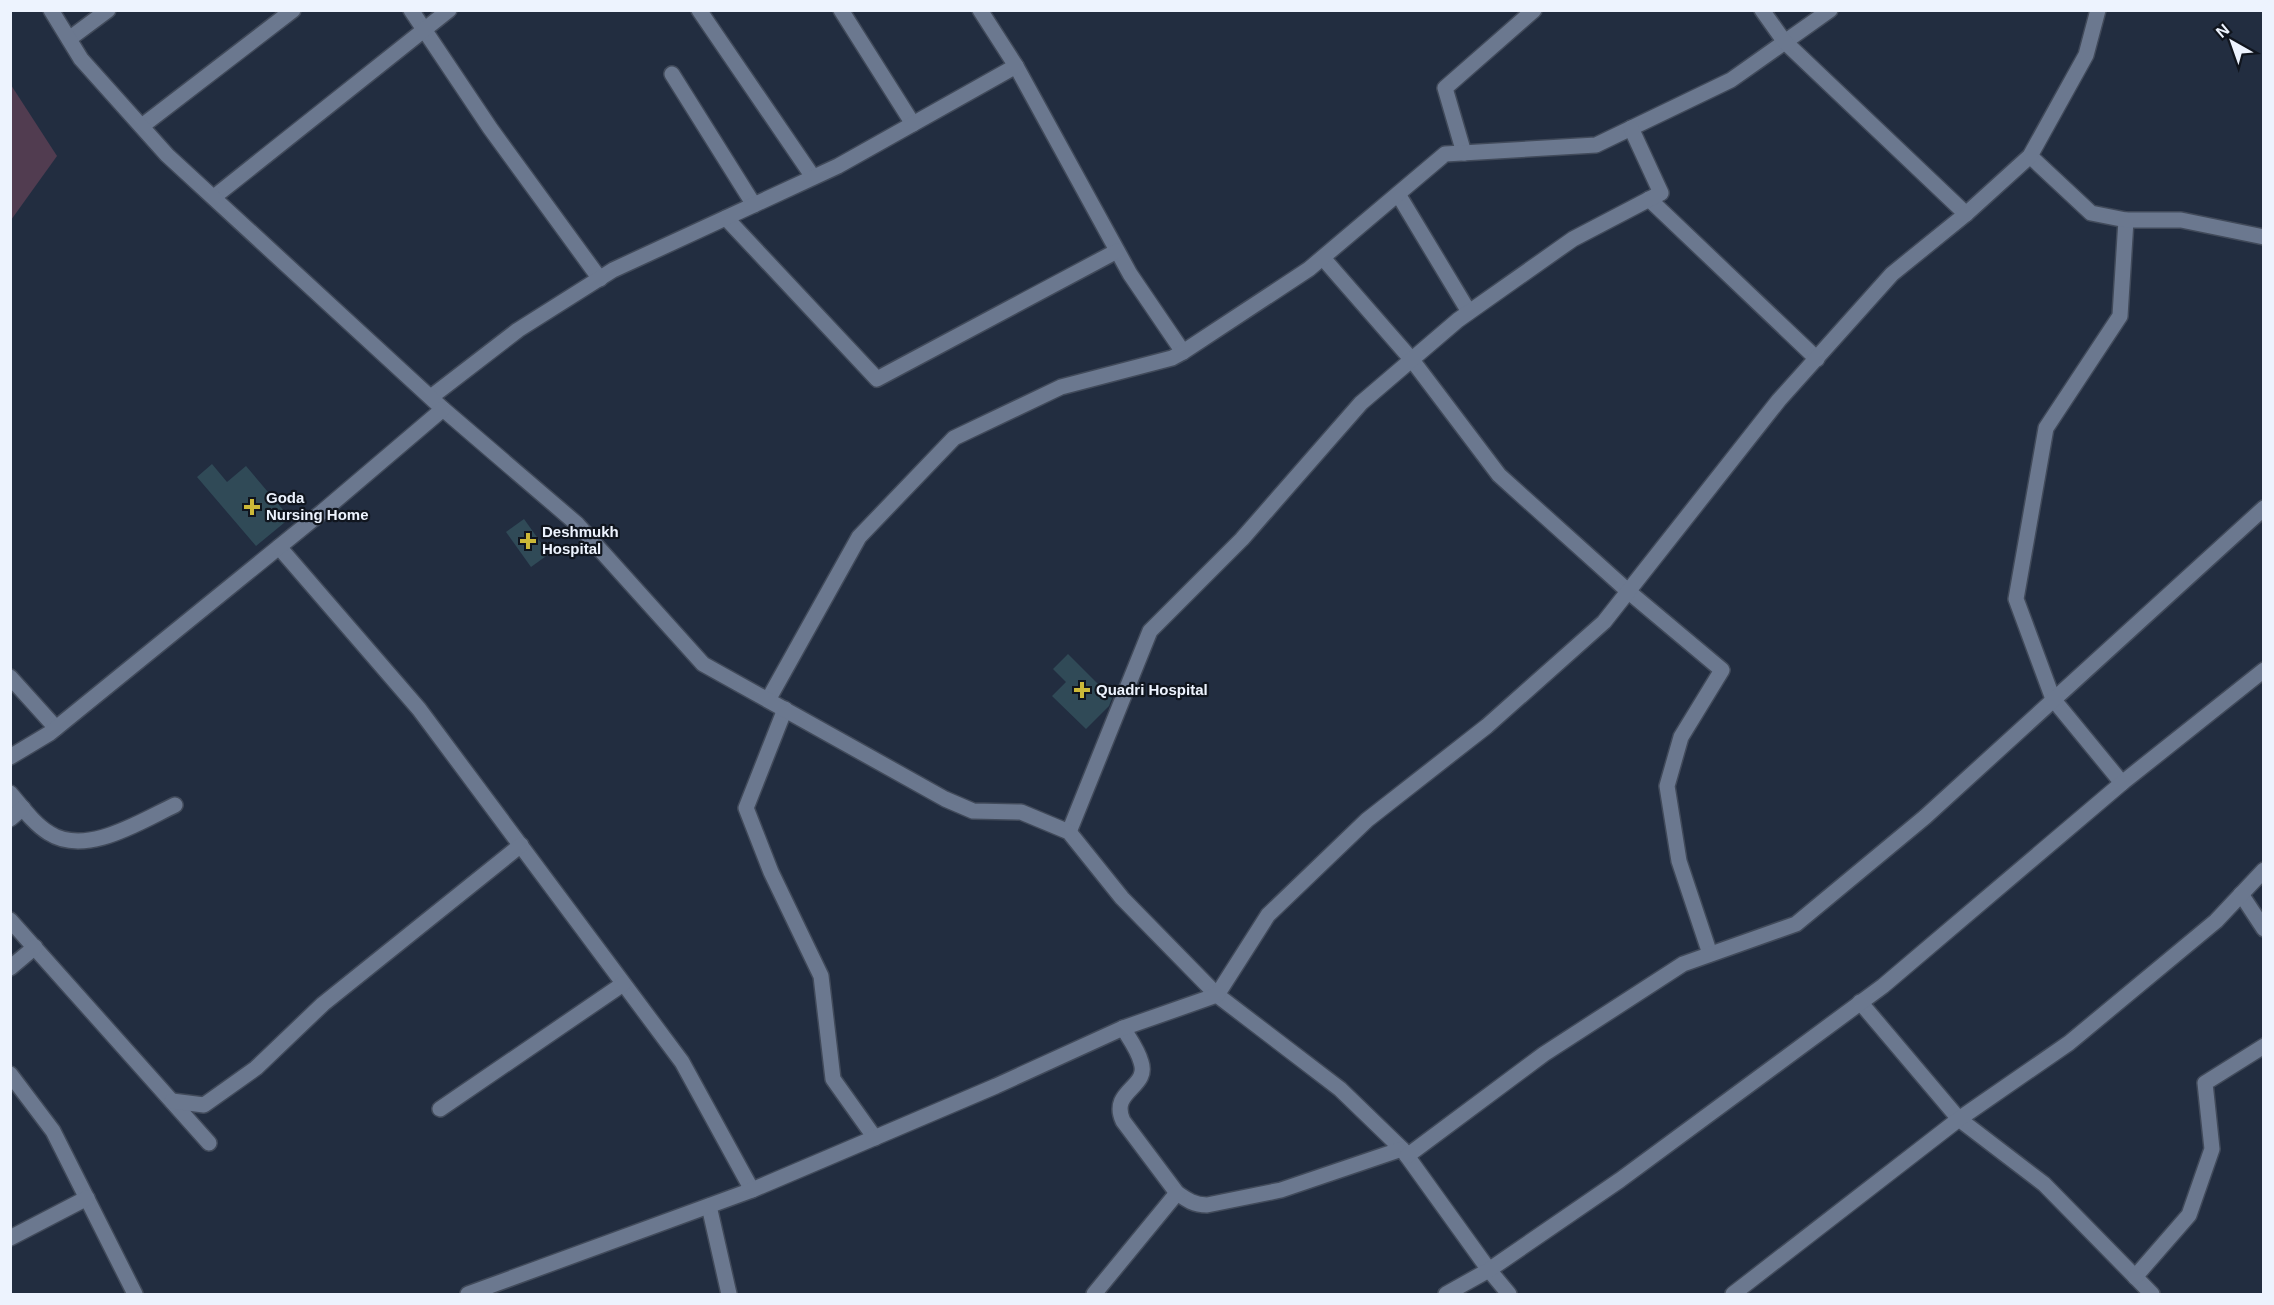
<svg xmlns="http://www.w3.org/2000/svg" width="2274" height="1305" font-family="Helvetica,sans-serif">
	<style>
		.green { fill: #513c50 }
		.building { fill: #304a57 }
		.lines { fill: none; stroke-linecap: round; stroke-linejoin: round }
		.street-casing { stroke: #414a5a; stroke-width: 18 }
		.secondary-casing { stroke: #414a5a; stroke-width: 18 }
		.street { stroke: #6b788f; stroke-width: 15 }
		.secondary { stroke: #6b788f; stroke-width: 15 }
		.poi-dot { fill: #ccb938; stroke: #10151e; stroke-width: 2 }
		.labels { text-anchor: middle; stroke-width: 4.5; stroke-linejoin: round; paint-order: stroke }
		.poi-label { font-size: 15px; font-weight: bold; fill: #edf3fe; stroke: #10151e; text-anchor: start }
	</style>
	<rect width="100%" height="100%" fill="#222d40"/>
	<!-- green -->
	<path class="green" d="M11,85L57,156L11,220Z"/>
	<!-- building -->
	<g class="building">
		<path d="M212,464L227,482L246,466L290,518L256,546L197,477Z"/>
		<path d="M524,519L549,554L531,567L506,532Z"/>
		<path d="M1068,654L1112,698L1109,706L1086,729L1052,696L1066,682L1053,669Z"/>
	</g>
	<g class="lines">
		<!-- street casing -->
		<g class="street-casing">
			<g id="street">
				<path d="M411,10L490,128L600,279"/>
				<path d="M699,10L813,177"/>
				<path d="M841,10L913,124"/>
				<path d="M69,39L108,10"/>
				<path d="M1016,66L1130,274L1183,352"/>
				<path d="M672,74L754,205"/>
				<path d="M142,126L293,10"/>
				<path d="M1464,153L1445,88L1534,10"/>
				<path d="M1398,194L1469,312"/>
				<path d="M214,197L449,10"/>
				<path d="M1649,199L1817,359"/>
				<path d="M726,218L877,379L1117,251"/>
				<path d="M1323,258L1412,360L1499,475L1629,592L1722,670L1681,737L1667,786L1679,861L1710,954"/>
				<path d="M431,397L518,330L613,270L838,166L1016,66L980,10"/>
				<path d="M279,547L419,709L682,1062L752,1190"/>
				<path d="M10,677L56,728"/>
				<path d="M768,700L859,537L954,438L1061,387L1172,358L1183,352L1309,269L1445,154L1596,145L1731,80L1830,10"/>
				<path d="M785,709L746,808L771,872L821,976L833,1079L875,1138"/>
				<path d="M2122,783L2053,699L2016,599L2046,428L2120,316L2126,220"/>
				<path d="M10,793C22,807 34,824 49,833C86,857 141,821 175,805"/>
				<path d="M10,819L23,808"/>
				<path d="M1069,832L1150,631L1242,539L1361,403L1458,320L1573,239L1661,193L1631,128"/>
				<path d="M2241,894L2264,929"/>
				<path d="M10,920L209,1143"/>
				<path d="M10,968L35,947"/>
				<path d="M1217,995L1340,1089L1402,1149L1489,1270L1509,1294"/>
				<path d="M1860,1002L1959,1119L2044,1184L2152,1294"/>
				<path d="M1123,1028C1129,1038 1138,1050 1141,1062C1150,1088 1109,1090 1123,1121L1177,1193C1187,1200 1194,1205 1207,1205L1281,1190L1402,1149"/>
				<path d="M10,1074L53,1131L135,1294"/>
				<path d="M172,1101L204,1105L256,1068L323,1004L521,845"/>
				<path d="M440,1109L623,984"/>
				<path d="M1407,1156L1544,1054L1683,964L1796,924L1925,817L2264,508"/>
				<path d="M709,1206L729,1294"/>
				<path d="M10,1238L87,1198"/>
				<path d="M2135,1277L2189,1215L2212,1149L2205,1083L2264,1046"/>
				<path d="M1094,1294L1177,1193"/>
				<path d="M1446,1294L1489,1270L1620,1180L1883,986L2122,783L2264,670"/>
				<path d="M1733,1294L1959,1119L2069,1043L2216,921L2264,870"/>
			</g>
		</g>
		<!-- secondary casing -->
		<g class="secondary-casing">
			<g id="secondary">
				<path d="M51,10L81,59L167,155L443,409L577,524L703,664L945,799L973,811L1021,812L1069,832L1122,898L1217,995"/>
				<path d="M1762,10L1784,41L1966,214"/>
				<path d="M2030,156L2091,213L2126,220H2181L2264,237"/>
				<path d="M10,757L50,733L322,512L443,409"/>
				<path d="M468,1294L752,1190L996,1086L1123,1028L1217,995L1268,915L1367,820L1487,726L1604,622L1779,400L1892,274L1966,214L2030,156L2086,55L2098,10"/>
			</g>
		</g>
		<!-- street -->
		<use href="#street" class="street"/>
		<!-- secondary -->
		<use href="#secondary" class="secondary"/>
	</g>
	<!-- markers -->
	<g class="poi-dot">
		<path d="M249 498h6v6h6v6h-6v6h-6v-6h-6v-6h6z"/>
		<path d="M525 532h6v6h6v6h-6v6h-6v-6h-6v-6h6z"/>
		<path d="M1079 681h6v6h6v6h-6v6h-6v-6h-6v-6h6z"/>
	</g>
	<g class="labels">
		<!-- poi labels -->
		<g class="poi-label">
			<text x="266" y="503">Goda<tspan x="266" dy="17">Nursing Home</tspan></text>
			<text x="542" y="537">Deshmukh<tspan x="542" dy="17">Hospital</tspan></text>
			<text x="1096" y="695">Quadri Hospital</text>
		</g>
	</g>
	<!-- border -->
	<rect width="2274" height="1305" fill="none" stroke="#edf3fe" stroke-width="24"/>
	<!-- north arrow -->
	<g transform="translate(2232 42) rotate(320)" stroke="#10151e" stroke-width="4.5" paint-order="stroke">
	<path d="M0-4.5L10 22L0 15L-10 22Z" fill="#edf3fe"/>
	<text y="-9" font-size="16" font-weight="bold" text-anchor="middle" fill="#edf3fe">N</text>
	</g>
</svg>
